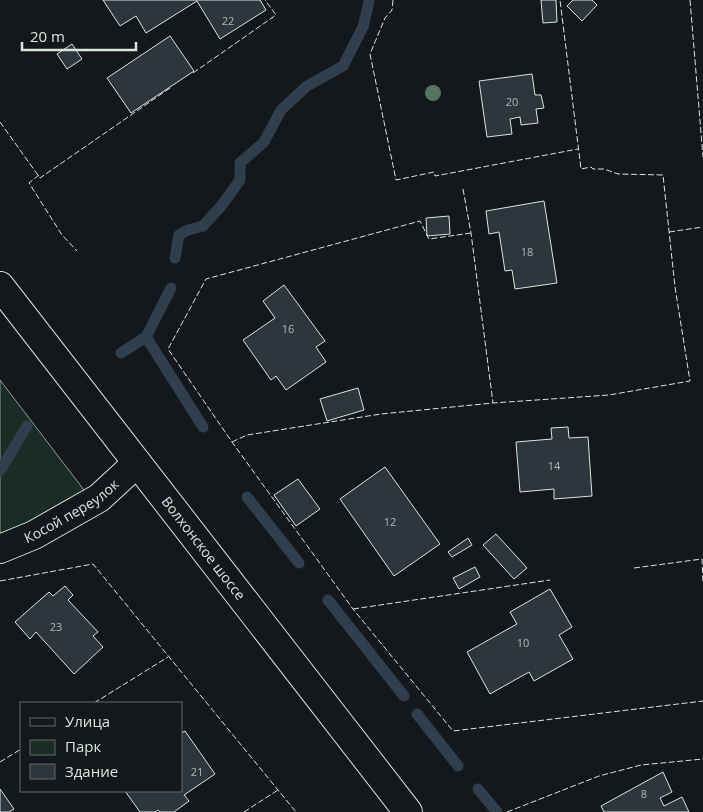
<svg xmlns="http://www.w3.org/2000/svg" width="703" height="812" font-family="'Open Sans',sans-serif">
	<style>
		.green { fill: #1a2d24; stroke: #939e99 }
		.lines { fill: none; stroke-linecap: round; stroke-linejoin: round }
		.stream { stroke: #2f3f4d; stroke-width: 11 }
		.building { fill: #2c363c; stroke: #d8e6dc }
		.street-casing { stroke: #d8e6dc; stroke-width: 30 }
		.secondary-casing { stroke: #d8e6dc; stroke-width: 30 }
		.street { stroke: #14181c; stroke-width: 28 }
		.secondary { stroke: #14181c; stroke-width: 28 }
		.fence { stroke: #d8e6dc; stroke-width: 1; stroke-dasharray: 6 2.5; stroke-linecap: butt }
		.tree { fill: #55745f }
		.labels { text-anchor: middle; stroke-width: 4; stroke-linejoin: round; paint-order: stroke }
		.number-label { font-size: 11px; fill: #adbab4 }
		.street-label { font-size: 14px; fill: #d8e6dc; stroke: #14181c }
	</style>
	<rect width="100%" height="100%" fill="#14181c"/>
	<!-- green -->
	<path class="green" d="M0,380L87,494L0,540Z"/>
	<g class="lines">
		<!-- stream -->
		<g class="stream">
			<path d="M175,258L179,235L188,230L203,226L222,205L240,180V163L264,142L281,110L307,86L343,66L363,27L369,2"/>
			<path d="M146,337L203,427"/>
			<path d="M121,353L146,337L171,288"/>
			<path d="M0,471L27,426"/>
			<path d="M247,497L299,563"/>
			<path d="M328,600L404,696"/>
			<path d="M417,714L458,766"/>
			<path d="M478,789L497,812"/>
		</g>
	</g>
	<!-- building -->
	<g class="building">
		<path d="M103,0H260L266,10L220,39L197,1L146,33L136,16L120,26Z"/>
		<path d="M541,0H556L557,22L543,23Z"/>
		<path d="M573,0H592L597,5L582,21L567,6Z"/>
		<path d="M170,36L194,71L131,113L107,78Z"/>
		<path d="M72,44L82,59L67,69L57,54Z"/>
		<path d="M532,74L535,95H541L544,108L536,109L538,123L521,125L520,117L510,119L512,134L487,137L479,81Z"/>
		<path d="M544,201L557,283L515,289L512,270L505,271L499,232L489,234L486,211Z"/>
		<path d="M449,216L450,234L427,236L426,218Z"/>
		<path d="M284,285L325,341L316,347L326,362L286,390L276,376L271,380L243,340L275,318L263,301Z"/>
		<path d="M358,388L364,410L327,421L320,399Z"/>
		<path d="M568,427L569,438L588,437L592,496L554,499V489L520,492L516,442L552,439L551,428Z"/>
		<path d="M385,467L440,544L394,576L340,499Z"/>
		<path d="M298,479L320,509L296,526L274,495Z"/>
		<path d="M496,534L527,568L514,579L483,545Z"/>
		<path d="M468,538L472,545L452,557L448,552Z"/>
		<path d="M475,567L480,577L459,589L453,578Z"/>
		<path d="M65,586L73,595L68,600L98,632L93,636L103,647L74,674L36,632L30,639L15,622L49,592L53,596Z"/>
		<path d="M550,589L572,627L559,635L573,659L534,681L529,672L490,694L467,652L517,624L510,612Z"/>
		<path d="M185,731L215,774L184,795L189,801L174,812H160L158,810L155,812H140L125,791H181V733Z"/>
		<path d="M663,772L672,792L660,798L664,806L682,797L689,812H604L601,806Z"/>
		<path d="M0,789L14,809L9,812H0Z"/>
	</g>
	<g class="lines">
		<!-- street casing -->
		<g class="street-casing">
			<g id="street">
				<path id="s1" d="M0,549L34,535L99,498L137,463"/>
			</g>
		</g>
		<!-- secondary casing -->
		<g class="secondary-casing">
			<g id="secondary">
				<path id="s2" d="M0,286L408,812"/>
			</g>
		</g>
		<!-- street -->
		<use href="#street" class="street"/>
		<!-- secondary -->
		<use href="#secondary" class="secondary"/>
		<!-- fence -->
		<g class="fence">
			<path d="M393,0L392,10L385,18L370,54L396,180L434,172L435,176L578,149"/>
			<path d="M690,0L703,157"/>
			<path d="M193,73L276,15L265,0"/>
			<path d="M0,122L40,178L170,88"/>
			<path d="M39,175L29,183L62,235L77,251"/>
			<path d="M463,189L471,233L493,403"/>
			<path d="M669,232L703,227"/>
			<path d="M471,233L429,239L420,221L206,279L168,349L232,442L353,609L453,731L703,701"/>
			<path d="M232,442L247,435L381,414L493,403L609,395L690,381L675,287L663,175L618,174L604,169H593L591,167L581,169L560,0"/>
			<path d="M634,568L702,559L703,583"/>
			<path d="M0,581L93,564L296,812"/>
			<path d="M353,609L550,580"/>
			<path d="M94,703L168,657"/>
			<path d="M0,762L21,749"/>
			<path d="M244,812L278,790"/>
			<path d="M507,812L599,776L641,765L703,759"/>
		</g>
	</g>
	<!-- trees -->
	<circle class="tree" cx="433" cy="93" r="8"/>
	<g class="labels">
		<!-- number labels -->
		<g class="number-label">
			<text x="228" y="25">22</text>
			<text x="512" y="106">20</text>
			<text x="527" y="256">18</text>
			<text x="288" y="333">16</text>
			<text x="554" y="470">14</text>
			<text x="390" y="526">12</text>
			<text x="56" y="631">23</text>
			<text x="523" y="647">10</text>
			<text x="197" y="776">21</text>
			<text x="644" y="798">8</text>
		</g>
		<!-- street labels -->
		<g class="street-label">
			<text dy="5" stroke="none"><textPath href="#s1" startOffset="81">Косой переулок</textPath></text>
			<text dy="5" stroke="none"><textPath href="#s2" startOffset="332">Волхонское шоссе</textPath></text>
		</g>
	</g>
	<!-- legend -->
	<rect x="20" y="702" width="162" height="90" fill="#14181c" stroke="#626a69"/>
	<rect x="30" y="718" width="25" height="8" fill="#14181c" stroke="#626a69"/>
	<text x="65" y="727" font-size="15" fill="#d8e6dc">Улица</text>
	<rect x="30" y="740" width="25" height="15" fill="#1a2d24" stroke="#626a69"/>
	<text x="65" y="752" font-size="15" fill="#d8e6dc">Парк</text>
	<rect x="30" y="764" width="25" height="15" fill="#2c363c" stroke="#626a69"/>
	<text x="65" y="777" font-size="15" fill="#d8e6dc">Здание</text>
	<!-- scale -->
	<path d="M22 42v8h114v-8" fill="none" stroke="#d8e6dc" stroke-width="2.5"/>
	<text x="30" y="42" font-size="15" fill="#d8e6dc" stroke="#14181c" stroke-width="4" paint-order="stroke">20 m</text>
</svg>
